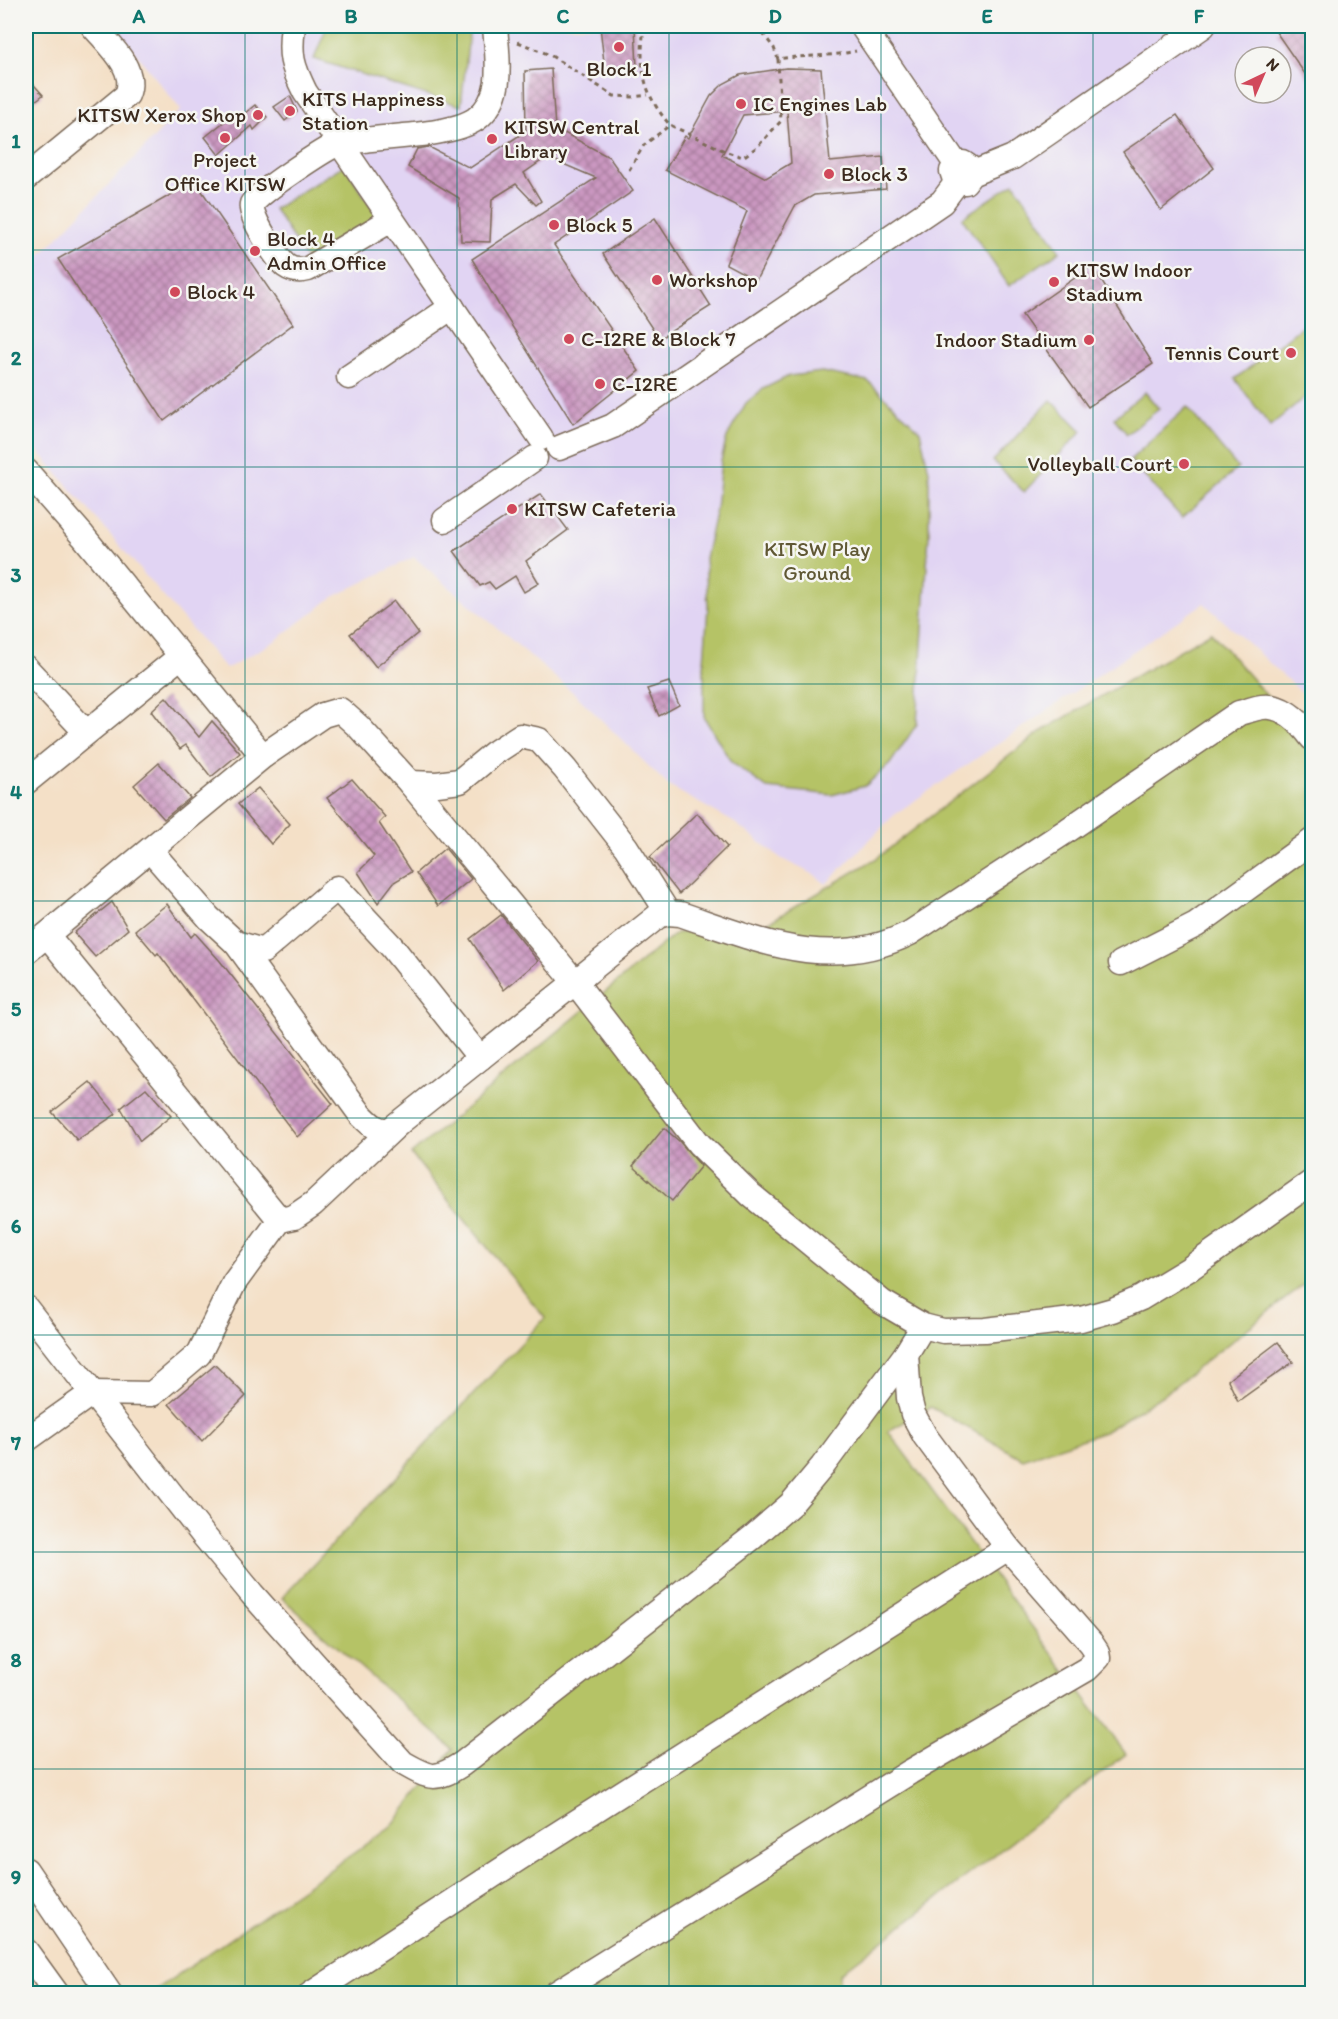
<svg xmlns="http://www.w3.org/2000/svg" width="1338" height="2019" font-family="Itim,sans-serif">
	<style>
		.built { fill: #e1d4f3; fill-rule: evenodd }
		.green { fill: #b5c366; stroke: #787642; stroke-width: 1.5 }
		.building { fill: url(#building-cross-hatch); fill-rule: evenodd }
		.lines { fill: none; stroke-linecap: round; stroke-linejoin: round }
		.minor-casing { stroke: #7c6a59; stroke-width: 27 }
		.path { stroke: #7c6a59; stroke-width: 3; stroke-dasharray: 4.5 4.5; stroke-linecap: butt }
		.minor { stroke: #fff; stroke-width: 24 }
		.grid { fill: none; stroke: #0f766e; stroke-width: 1.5; stroke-opacity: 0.55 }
		.poi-dot { fill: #d1495b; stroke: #f6f6f2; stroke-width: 2 }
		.labels { text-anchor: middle; stroke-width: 5; stroke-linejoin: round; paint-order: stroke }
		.poi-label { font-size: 21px; fill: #3b2a1e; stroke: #f6f6f2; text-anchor: start }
		.park-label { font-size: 21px; fill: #605834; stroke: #f6f6f2 }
		.neatline { fill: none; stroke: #0f766e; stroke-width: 2 }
		.grid-label { font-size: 20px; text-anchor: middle; font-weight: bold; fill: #0f766e }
	</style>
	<defs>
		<pattern id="building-cross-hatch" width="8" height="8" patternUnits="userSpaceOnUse" patternTransform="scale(1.5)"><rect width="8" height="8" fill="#cb98c1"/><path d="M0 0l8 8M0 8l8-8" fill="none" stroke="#a67c9c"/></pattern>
	</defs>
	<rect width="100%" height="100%" fill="#f6f6f2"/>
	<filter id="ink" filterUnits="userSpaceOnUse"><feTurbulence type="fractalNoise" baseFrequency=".0167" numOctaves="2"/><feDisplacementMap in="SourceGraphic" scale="12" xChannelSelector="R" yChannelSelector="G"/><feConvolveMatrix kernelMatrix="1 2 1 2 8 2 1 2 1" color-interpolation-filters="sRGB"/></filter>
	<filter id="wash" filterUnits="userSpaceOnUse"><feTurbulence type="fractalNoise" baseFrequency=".008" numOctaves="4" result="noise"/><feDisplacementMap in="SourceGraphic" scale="24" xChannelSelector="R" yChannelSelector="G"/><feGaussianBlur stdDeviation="1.35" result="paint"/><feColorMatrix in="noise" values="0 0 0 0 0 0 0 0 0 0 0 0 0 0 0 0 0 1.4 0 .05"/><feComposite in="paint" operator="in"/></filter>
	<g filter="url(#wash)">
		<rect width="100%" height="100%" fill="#f4e0c7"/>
		<!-- built -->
		<path class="built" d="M114,26H1312V702L1204,603L895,814L826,884L815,875L782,859L735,823L669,786L576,695L414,557L333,597L275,641L226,669L26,437V270L181,110ZM1245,57H1281V93H1245Z"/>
		<!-- green -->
		<g class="green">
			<path d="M327,26H470L461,106L314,59Z"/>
			<path d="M344,165L381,221L309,263L274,209Z"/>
			<path d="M1014,183L1060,251L1009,286L962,218Z"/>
			<path d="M1309,321L1312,326V391L1270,426L1235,379Z"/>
			<path d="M822,372L868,381L920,431L929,471V534L917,724L890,764L865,786L832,795L767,788L731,762L704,717V662L708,606L705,558L716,509L721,461L727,437L746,403L763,389L789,376Z"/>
			<path d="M1145,392L1159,409L1127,434L1114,418Z"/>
			<path d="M1051,400L1082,431L1024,492L993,461Z"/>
			<path d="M1187,407L1238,468L1182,518L1130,460Z"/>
			<path d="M1211,632L1307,742L1312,753V1278L1163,1395L1104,1432L1023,1459L931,1407L888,1431L1126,1754L839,1974L840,1993L150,1994L390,1828L453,1749L282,1598L545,1318L411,1154L676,933L766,924L877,858L1040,732Z"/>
		</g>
		<g id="blocks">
			<!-- building -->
			<g class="building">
				<path d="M600,26H635L637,68L605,71Z"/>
				<path d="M1285,26H1312V84L1276,32Z"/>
				<path d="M786,68L821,69L830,162L883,157L886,189L814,195L795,206L756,280L726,264L747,211L665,170L685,136L688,138L711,96L723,84L740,75ZM787,111L791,163L766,178L722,155L743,115Z"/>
				<path d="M551,69L555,128L609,157L633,191L554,245L639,371L573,424L500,307L472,259L596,178L547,157L524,173L541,201L536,205L516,184L492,199L490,242L461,241L459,198L408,167L417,149L429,147L470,168L526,131L525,71Z"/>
				<path d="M26,76L43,95L26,108Z"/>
				<path d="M290,96L297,111L285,121L274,107Z"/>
				<path d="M255,105L267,117L254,130L252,126L219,155L205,137L230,117L234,122Z"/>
				<path d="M1177,115L1214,168L1161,210L1123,152Z"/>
				<path d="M195,181L293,324L164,421L58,259Z"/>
				<path d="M655,218L711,306L659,339L603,254Z"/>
				<path d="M1092,266L1153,364L1088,407L1022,315Z"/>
				<path d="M541,494L568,530L526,561L539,583L524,592L515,576L495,589L489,582L480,586L454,551Z"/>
				<path d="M394,601L418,633L376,667L350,634Z"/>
				<path d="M669,682L679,705L659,716L647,689Z"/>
				<path d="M166,697L199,737L212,721L240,753L211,777L186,745L180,749L151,711Z"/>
				<path d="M159,763L190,798L164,819L134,785Z"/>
				<path d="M352,779L385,817L379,823L411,872L394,882L378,903L358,872L374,856L327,798Z"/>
				<path d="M258,788L290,824L271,844L238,804Z"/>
				<path d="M697,813L727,847L679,894L650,857Z"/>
				<path d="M445,848L471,879L438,906L416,873Z"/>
				<path d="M112,902L128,929L95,957L74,933Z"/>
				<path d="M167,904L191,937L195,933L220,961L333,1104L297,1137L158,953L156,955L135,930Z"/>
				<path d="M501,915L538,961L504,990L470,939Z"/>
				<path d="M90,1082L116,1114L77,1140L52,1112Z"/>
				<path d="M146,1088L171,1116L140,1141L121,1108Z"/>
				<path d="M664,1128L680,1142L701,1166L672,1201L633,1166Z"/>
				<path d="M1278,1342L1293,1362L1238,1401L1228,1380Z"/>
				<path d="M215,1365L246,1396L202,1441L169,1404Z"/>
			</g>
		</g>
	</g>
	<g filter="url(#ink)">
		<use href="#blocks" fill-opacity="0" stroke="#7c6a59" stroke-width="1.5"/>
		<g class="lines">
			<!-- minor casing -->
			<g class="minor-casing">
				<g id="minor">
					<path d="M293,26C289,55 292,66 305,92L541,438"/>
					<path d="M862,26L956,164"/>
					<path d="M971,174L969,167L963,163L956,164L952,171L955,180L965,182L971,174L1013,157L1203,26"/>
					<path d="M26,178L127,95C138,69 109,45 93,26"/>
					<path d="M391,220L308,269C300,271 293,271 286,266C277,259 248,215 252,204C256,194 325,149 337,144C345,140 356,141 364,140C393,136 453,135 476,119C506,97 497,57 495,26"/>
					<path d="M349,377L452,307"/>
					<path d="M559,448L613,426L942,202L957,182"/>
					<path d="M26,471L83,536L263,756"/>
					<path d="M445,520L535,458"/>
					<path d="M26,668L86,732"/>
					<path d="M26,782L181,656"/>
					<path d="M410,783L437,784L460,781L494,753L520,736L539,740L565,769L626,847L668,913"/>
					<path d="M150,850L209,918L236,943L263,951L337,888L392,947L480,1058"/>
					<path d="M47,935L280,1220L294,1217L313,1204L398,1124"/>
					<path d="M236,943L361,1115C370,1124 377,1132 390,1130L658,916L668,913L680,914C758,940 830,973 910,933L1068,830L1239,713C1247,711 1255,708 1262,707C1283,704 1301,723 1312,738"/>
					<path d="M26,952L263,756L323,715L340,710L359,727L410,783L575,982L699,1144L751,1195L882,1302L923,1326L943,1331L985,1330L1081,1319L1113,1310L1141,1298L1189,1269L1312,1182"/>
					<path d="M1121,963L1196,925L1312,841"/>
					<path d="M26,1308L204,1536L252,1594L403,1763C431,1779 435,1781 462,1764L753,1537L791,1504L822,1467L906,1354L923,1326"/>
					<path d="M26,1440L92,1393L152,1394L199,1354L234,1283L280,1220"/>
					<path d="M26,1870L110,1994"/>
					<path d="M26,1951L57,1994"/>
					<path d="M311,1994L518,1859L1008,1548"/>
					<path d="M555,1994L910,1772L1087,1669L1098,1658L1097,1652L1091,1643L1008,1548L925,1436L913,1414L909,1398L906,1354"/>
				</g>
			</g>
			<!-- path -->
			<g class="path">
				<path d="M644,26C639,67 642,93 670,125"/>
				<path d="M757,26L774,48L778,59"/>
				<path d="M518,42L550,55L614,96L632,97L648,95"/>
				<path d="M629,170L644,145L670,125L727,152L743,157L757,147L781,121L778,59C804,55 831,57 856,51"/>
			</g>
			<!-- minor -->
			<use href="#minor" class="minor"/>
		</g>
	</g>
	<!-- grid -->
	<path class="grid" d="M245,26V1994M457,26V1994M669,26V1994M881,26V1994M1093,26V1994M26,250H1312M26,467H1312M26,684H1312M26,901H1312M26,1118H1312M26,1335H1312M26,1552H1312M26,1769H1312"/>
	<!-- markers -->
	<g class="poi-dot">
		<circle cx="619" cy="47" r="6"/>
		<circle cx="741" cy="104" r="6"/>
		<circle cx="290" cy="111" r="6"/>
		<circle cx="258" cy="115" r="6"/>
		<circle cx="225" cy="138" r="6"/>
		<circle cx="492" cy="139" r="6"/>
		<circle cx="829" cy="174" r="6"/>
		<circle cx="554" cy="225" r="6"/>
		<circle cx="255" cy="251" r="6"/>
		<circle cx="657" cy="280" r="6"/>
		<circle cx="1054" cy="282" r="6"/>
		<circle cx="175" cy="292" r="6"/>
		<circle cx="569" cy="339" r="6"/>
		<circle cx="1089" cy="340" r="6"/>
		<circle cx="1291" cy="353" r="6"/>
		<circle cx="600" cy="384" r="6"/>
		<circle cx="1184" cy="464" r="6"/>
		<circle cx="512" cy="509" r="6"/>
	</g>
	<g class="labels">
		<!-- poi labels -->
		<g class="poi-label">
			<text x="619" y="76" text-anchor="middle">Block 1</text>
			<text x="302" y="106">KITS Happiness<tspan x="302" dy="24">Station</tspan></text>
			<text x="753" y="111">IC Engines Lab</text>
			<text x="246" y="122" text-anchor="end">KITSW Xerox Shop</text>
			<text x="504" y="134">KITSW Central<tspan x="504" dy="24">Library</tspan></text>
			<text x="225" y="167" text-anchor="middle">Project<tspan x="225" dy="24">Office KITSW</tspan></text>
			<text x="841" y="181">Block 3</text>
			<text x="566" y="232">Block 5</text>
			<text x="267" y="246">Block 4<tspan x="267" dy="24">Admin Office</tspan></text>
			<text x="1066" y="277">KITSW Indoor<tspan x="1066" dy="24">Stadium</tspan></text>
			<text x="669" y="287">Workshop</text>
			<text x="187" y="299">Block 4</text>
			<text x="581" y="346">C-I2RE &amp; Block 7</text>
			<text x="1077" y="347" text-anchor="end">Indoor Stadium</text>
			<text x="1279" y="360" text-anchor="end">Tennis Court</text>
			<text x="612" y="391">C-I2RE</text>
			<text x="1172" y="471" text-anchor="end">Volleyball Court</text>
			<text x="524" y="516">KITSW Cafeteria</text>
		</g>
		<!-- park labels -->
		<g class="park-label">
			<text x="817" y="556">KITSW Play<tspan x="817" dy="24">Ground</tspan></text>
		</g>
	</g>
	<!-- margin -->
	<rect width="1338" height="2019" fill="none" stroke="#f6f6f2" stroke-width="66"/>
	<!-- north arrow -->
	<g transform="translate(1263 75) rotate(44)"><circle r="28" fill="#f6f6f2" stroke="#aba49d" stroke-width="1.5"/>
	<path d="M0-4.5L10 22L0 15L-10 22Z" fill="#d1495b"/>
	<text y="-9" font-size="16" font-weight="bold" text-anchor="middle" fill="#3b2a1e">N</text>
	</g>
	<rect x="33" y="33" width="1272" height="1953" class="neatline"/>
	<g class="grid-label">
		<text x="139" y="23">A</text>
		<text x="351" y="23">B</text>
		<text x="563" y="23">C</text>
		<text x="775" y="23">D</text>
		<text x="987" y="23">E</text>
		<text x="1199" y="23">F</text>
		<text x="16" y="148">1</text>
		<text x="16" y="365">2</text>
		<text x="16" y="582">3</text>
		<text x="16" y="799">4</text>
		<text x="16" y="1016">5</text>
		<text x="16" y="1233">6</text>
		<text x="16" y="1450">7</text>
		<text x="16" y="1667">8</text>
		<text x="16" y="1884">9</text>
	</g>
</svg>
